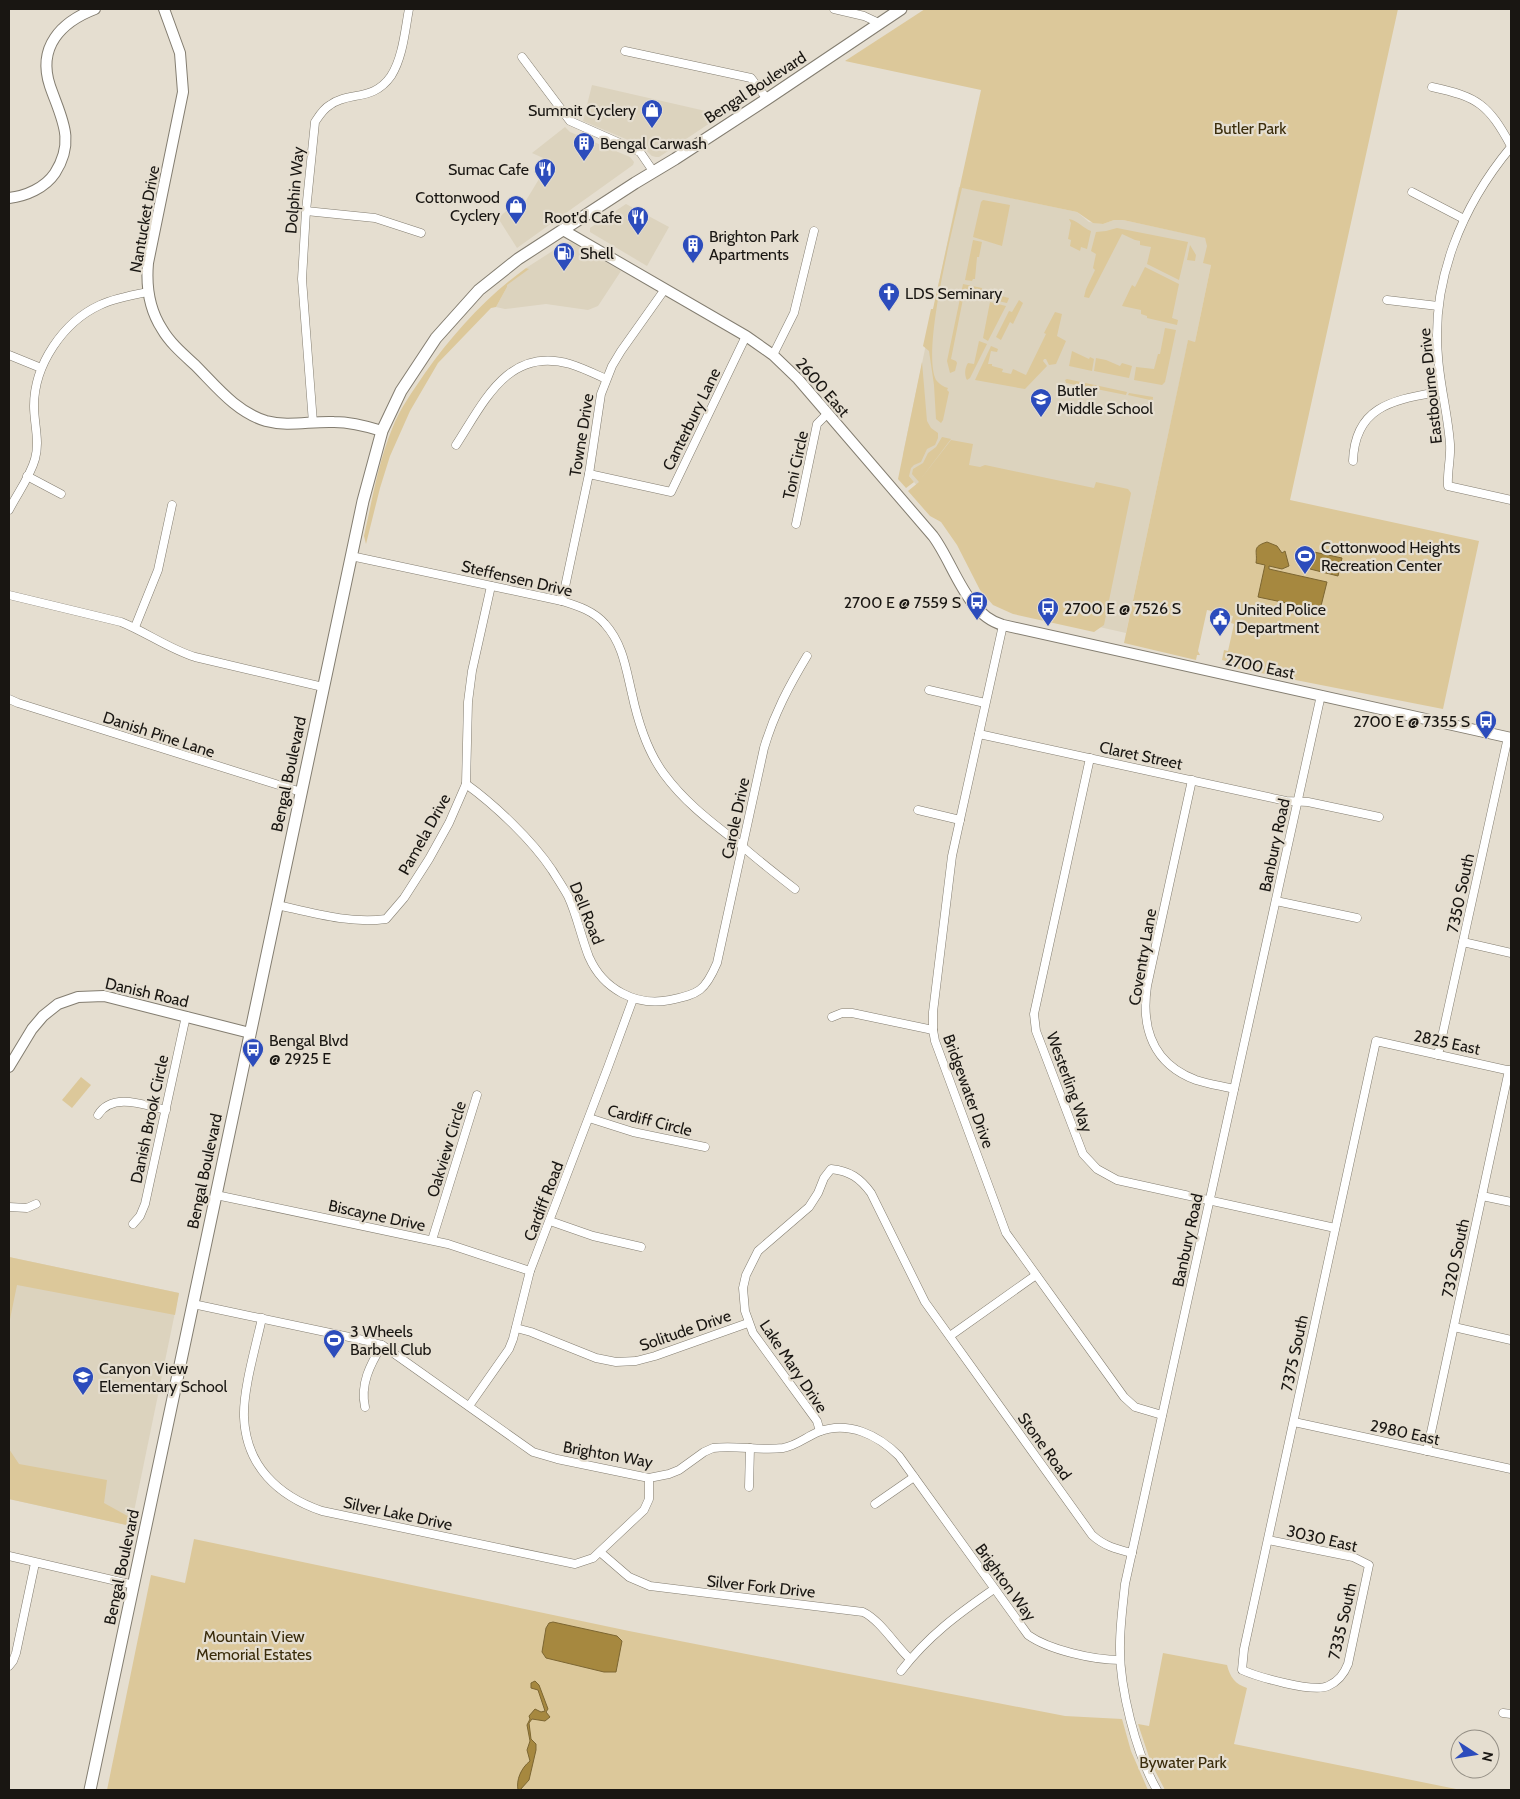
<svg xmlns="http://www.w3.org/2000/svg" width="1520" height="1799" font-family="Cabin,sans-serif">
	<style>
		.built { fill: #dcd3be }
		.green { fill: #dcc89a }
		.water { fill: #a6883f; stroke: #7c6632 }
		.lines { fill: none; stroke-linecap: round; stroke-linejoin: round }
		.minor-casing { stroke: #837d70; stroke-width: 9 }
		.tertiary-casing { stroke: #837d70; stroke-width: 12 }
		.secondary-casing { stroke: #837d70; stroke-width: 13 }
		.minor { stroke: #fff; stroke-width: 8 }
		.tertiary { stroke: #fff; stroke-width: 10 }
		.secondary { stroke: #fff; stroke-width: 11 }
		.labels { text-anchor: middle; stroke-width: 4.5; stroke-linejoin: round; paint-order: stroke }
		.street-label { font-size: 16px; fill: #191612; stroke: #e5ded0 }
		.poi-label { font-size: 16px; fill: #191612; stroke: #e5ded0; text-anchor: start }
		.park-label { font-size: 16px; fill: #3a2c0b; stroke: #e5ded0 }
	</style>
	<rect width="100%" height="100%" fill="#e5ded0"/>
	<!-- built -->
	<g class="built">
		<path d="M592,85L710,112L716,119L659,157H656L652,156L640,145L583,121Z"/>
		<path d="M565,127L570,132L630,157L634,162L633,165L517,248L498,218L515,204L522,207L550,161L532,153Z"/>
		<path d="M959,187L1077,212L1089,222L1103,224L1114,220H1123L1202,237L1205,238L1207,242L1211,265L1195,342L1188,341L1126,633L993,603L943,517L909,476L903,454Z"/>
		<path d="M626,204L669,227L647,266L590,232V228Z"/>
		<path d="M571,242L621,271L598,306L588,310L546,304L505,309L496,307L507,287L506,285L528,268H526L565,243Z"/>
		<path d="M9,1257L179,1293L131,1526L9,1499Z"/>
	</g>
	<!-- green -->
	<g class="green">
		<path d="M925,9H1398L1290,500L1479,541L1443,709L1225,666L1226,661L1222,660L1224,650L1228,651L1234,624L1231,623L1233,616L1207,610L1198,651L1200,655H1197L1196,660L1124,643L1188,340L1195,342L1211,265L1203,263L1207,246L1205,238L1123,220H1114L1103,224L1093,223L1077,212L962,188C954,224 921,350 936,380C939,384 944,387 948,388L947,390L949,392L943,420L941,423L936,419L934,385L929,351L923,346L931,309H933L981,90L845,61Z"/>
		<path d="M983,200L1010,205L1002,246L973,237L981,202Z"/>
		<path d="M1069,219C1077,220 1083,228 1091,231L1087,249L1081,247L1080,251L1070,246L1071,240L1068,239L1071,223Z"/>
		<path d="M1117,228L1188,242L1179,280L1147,264L1151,247L1140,245V241L1135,240L1122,234L1089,298L1084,297L1086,289L1095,270L1093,268L1096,254L1091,251L1096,232L1106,231Z"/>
		<path d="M973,240L982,242L979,257H977L975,279H973L972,281L965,280Z"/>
		<path d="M1190,245L1196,255L1195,261L1187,260Z"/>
		<path d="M1145,267L1179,284L1172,318L1178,320L1177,325L1147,318V316L1141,314V310L1122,306L1132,285L1135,287Z"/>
		<path d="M526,268L529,269L507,285V287L496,307L491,308L438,363L410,411L390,456L380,488L366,544L364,536C372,501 378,463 392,429C400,408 413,391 425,373C454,333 485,298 526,268Z"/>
		<path d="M963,284L982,288L981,295L972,293L970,295L964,294L951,359L956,361L957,363L955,371L950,373L947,361Z"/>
		<path d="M990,293L1009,298L1007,303L989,299Z"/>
		<path d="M1019,300L1023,303L1013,324L1010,322L1001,340L996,337L1009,311L1012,312Z"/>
		<path d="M990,302L1006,306L988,341L983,338Z"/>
		<path d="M1055,312L1062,314L1057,336L1066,341L1056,364L1049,365L1046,359H1044L1043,361L1047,366L1025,389L975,380L991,346L998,349L997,352L991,351L988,364H992V366L1003,369L1002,372L1011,374L1013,369L1026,375L1046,334L1044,333Z"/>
		<path d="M1165,328L1176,330L1165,382L1162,385L1134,380L1136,367L1154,369L1158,354H1160Z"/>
		<path d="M979,341L987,344L970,378L967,380C964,375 965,367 968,363L974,364Z"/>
		<path d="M1072,351L1089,359L1090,357L1094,359L1092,371L1069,366Z"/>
		<path d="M1096,358L1106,360L1120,366L1122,363L1132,366L1129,378L1094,371Z"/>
		<path d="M922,362L927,421L931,428L938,433V438L935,445L927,449L921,462L914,465L911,468L909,476L914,482L906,488L898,479Z"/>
		<path d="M1067,379L1127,392L1126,395L1066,383L1065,380Z"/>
		<path d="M1129,393L1153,397L1152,407L1149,406L1150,400L1128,395Z"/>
		<path d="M942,437L951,439L920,480L951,440L973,444L969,465L980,467L985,465L1094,488L1096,482L1128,489L1131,493L1104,625L1094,632L1013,614L993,605L980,590L957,545L941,522L930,516L908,491L919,482L912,474L913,469L923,463L928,453L936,447Z"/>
		<path d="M81,1077L91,1085L72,1108L62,1100Z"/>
		<path d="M9,1257L179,1293L175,1315L17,1285L9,1324Z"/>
		<path d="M9,1449L19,1464L107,1480L104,1503L133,1519L131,1526L9,1499Z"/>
		<path d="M194,1539L629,1631L900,1684L1065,1716L1122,1719L1131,1751L1148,1790H107L151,1575L185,1583Z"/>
		<path d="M1163,1653L1227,1665C1230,1677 1235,1684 1247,1688L1234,1744L1461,1790H1165L1151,1763L1138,1724L1149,1726Z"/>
	</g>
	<!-- water -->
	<g class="water">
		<path d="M1267,542L1277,546L1282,553L1285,551L1289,566L1282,569L1269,566V569L1327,582L1320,610L1258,597L1265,565L1256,563C1258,551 1251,547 1267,542Z"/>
		<path d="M1314,552L1342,558L1338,576L1310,569Z"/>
		<path d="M553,1622L617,1636L622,1641L616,1672H604L546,1658L542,1652L546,1628L549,1623Z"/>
		<path d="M535,1681L539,1685L548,1709L546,1712L550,1717L545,1721L532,1719L529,1723L531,1739L536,1744V1750L529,1780L520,1790H518C516,1780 521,1768 530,1761L527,1750L530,1741L527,1725L530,1719L529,1716L535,1709L541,1712L545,1711L538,1690L531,1688V1683Z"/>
	</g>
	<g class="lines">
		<!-- minor casing -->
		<g class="minor-casing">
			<g id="minor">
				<path d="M834,9L864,16L879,23"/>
				<path d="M625,51L751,78L767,99"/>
				<path d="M522,57L570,121L640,152L653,171"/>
				<path d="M1432,87C1478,97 1488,104 1511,146"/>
				<path d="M1511,147C1462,206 1431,280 1438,357C1440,386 1448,415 1450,444C1451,458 1447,472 1448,486L1511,500"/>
				<path d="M1412,192L1464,219"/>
				<path d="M306,211L375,218L421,233"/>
				<path d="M1387,300L1438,306"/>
				<path d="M9,355L41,368"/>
				<path d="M773,355L794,313L814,231"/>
				<path d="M313,423L302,279L306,211L315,122C319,116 323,109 330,105C349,91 373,102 391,76C403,57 405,30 409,9"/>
				<path d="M456,445C484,402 508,346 570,364C583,368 595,374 606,379"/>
				<path d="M1353,461C1355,404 1396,400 1442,391"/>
				<path d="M589,474L671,492L746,336"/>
				<path d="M27,476L61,494"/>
				<path d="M9,510C17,494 30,477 35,459C40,442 34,423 34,406C34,365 63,322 100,305C115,298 132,295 148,292"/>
				<path d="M796,524L817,424L827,414"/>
				<path d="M351,556L562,601C578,606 594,611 605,624C623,644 626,669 632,694C638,722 647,751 664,774C686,804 714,824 742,846C759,861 777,875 795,889"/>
				<path d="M9,595L121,622C146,632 169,649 195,657L323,687"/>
				<path d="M562,601L589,474L601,394L612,366L621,351L665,289"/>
				<path d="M1003,625L952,856L933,1012V1030L935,1041L1006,1233L1124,1397L1135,1407L1162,1415"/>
				<path d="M135,627L158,570L172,505"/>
				<path d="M929,690L985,703"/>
				<path d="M9,699L18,703L301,792"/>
				<path d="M979,734L1286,801L1308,802L1379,817"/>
				<path d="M1090,758L1034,1014L1036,1031L1083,1154L1097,1169L1117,1180L1335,1228"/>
				<path d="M1192,780L1147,986C1141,1028 1153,1064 1196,1080C1208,1084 1222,1086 1234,1089"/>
				<path d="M466,784C495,805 532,840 552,870C557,878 563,887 568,896C577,915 581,937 589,957C603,989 636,1007 670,1000C699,994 705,991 717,963L764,748C774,714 789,686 807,656"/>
				<path d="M918,810L960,820"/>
				<path d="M1276,901L1357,918"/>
				<path d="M277,905C313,913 350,924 386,919L404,898L429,859L449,823L466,784L468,702L472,671L491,586"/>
				<path d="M1463,942L1511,953"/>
				<path d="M832,1017L842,1013H852L933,1030"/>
				<path d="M1438,1055L1508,737"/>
				<path d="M98,1115C112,1092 144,1105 166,1110"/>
				<path d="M589,1118L633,1132L705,1147"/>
				<path d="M216,1195L448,1244L530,1271"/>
				<path d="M1482,1196L1511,1202"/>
				<path d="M9,1207L27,1208L36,1204"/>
				<path d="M550,1221L593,1236L641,1247"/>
				<path d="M133,1224L140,1216L145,1204L186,1016"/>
				<path d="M432,1240L477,1095"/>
				<path d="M193,1304L368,1341L382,1345L533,1452L557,1459L649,1478L669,1474L679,1470L704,1452L713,1448C736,1445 760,1451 783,1448C796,1446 806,1437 818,1432C848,1420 878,1435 899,1456L1028,1635C1049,1650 1094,1660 1120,1660"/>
				<path d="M262,1318C256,1346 243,1389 244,1417C246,1466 278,1496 322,1511L575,1564L593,1558L644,1510L649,1499V1478"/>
				<path d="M1454,1327L1511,1340"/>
				<path d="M516,1328L531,1332L596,1358L616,1362L636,1361L655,1356L748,1323"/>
				<path d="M950,1336L1036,1275"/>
				<path d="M469,1406L509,1349L513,1339L530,1271L608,1067L633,999"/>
				<path d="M365,1407C360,1384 370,1365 382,1345"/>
				<path d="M1294,1422L1511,1469"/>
				<path d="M820,1431L817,1421L753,1333L745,1311L743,1288L746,1275L758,1251L809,1207L818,1193L824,1178L831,1169C850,1171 860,1178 871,1193L925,1302L1092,1535C1104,1546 1116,1549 1132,1553"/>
				<path d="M1427,1451L1509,1070"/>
				<path d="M749,1487L750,1448"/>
				<path d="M875,1504L914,1477"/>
				<path d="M1268,1540L1353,1557L1369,1565L1348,1664C1344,1674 1339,1681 1328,1686C1313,1693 1258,1677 1242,1670L1244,1649L1376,1041L1511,1071"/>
				<path d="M600,1552L629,1577L650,1586L863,1612C880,1620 895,1645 910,1659"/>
				<path d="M9,1556L134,1585"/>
				<path d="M9,1666L13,1661L16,1653L35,1563"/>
				<path d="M901,1671C928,1636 958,1614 994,1589"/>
				<path d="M1503,1713L1511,1714"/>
				<path d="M1157,1790C1136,1754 1119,1687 1120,1645C1120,1625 1123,1604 1125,1584L1321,695"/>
			</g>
		</g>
		<!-- tertiary casing -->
		<g class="tertiary-casing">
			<g id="tertiary">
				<path d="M164,9L180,53L183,92L148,263C146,286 149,309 162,329C170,343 183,354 195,365C216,386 236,412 266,421C288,427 310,421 334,422C350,422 366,426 382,431"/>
				<path d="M9,198C26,196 45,188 55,173C76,140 61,118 50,86C37,47 61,22 95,9"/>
				<path d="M563,230L746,336L773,355L798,379L933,536C954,564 966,615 1003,625L1511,738"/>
				<path d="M9,1067L32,1029L43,1016L58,1004L78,997L104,996L250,1033"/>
			</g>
		</g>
		<!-- secondary casing -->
		<g class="secondary-casing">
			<path id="secondary" d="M90,1790L363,501L382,431L401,391L436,338L479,290L518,259L635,183L675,159L767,99L901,9"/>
		</g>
		<!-- minor -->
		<use href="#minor" class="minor"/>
		<!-- tertiary -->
		<use href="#tertiary" class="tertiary"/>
		<!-- secondary -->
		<use href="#secondary" class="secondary"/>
	</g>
	<!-- icons -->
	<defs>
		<g id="shop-pin" transform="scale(1.125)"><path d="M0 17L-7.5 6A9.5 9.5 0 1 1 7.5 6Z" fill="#2c4cbc" stroke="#e5ded0"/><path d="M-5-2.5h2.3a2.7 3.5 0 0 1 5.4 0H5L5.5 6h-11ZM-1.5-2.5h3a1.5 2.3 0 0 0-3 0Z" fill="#fff"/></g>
		<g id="building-pin" transform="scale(1.125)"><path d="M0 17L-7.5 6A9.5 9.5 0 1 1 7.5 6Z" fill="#2c4cbc" stroke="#e5ded0"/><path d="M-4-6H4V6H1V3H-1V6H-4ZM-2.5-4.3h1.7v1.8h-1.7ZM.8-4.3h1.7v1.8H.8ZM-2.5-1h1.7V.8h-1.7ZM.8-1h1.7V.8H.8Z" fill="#fff"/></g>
		<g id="restaurant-pin" transform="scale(1.125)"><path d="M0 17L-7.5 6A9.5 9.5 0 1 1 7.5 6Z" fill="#2c4cbc" stroke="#e5ded0"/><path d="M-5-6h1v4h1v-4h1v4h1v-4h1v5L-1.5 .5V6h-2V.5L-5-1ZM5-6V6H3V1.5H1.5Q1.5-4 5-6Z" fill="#fff"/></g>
		<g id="fuel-pin" transform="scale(1.125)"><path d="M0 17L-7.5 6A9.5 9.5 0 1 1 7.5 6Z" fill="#2c4cbc" stroke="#e5ded0"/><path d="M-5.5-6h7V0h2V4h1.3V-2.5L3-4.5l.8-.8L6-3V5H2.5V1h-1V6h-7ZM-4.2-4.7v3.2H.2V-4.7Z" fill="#fff"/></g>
		<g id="church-pin" transform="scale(1.125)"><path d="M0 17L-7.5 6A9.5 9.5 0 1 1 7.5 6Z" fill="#2c4cbc" stroke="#e5ded0"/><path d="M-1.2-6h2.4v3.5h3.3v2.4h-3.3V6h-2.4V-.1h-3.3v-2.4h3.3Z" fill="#fff"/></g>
		<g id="school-pin" transform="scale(1.125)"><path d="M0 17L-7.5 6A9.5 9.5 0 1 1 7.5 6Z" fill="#2c4cbc" stroke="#e5ded0"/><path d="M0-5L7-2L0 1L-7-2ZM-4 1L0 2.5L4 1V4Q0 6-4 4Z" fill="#fff"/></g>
		<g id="stadium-pin" transform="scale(1.125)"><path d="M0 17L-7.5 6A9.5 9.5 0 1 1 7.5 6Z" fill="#2c4cbc" stroke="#e5ded0"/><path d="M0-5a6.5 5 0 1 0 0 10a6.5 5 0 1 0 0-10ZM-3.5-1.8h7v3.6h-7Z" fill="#fff"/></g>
		<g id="bus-pin" transform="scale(1.125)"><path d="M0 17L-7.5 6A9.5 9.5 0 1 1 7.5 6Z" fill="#2c4cbc" stroke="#e5ded0"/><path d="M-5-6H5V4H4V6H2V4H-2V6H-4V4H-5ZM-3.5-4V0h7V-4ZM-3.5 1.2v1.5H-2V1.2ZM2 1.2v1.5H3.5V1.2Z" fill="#fff"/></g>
		<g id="civic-pin" transform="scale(1.125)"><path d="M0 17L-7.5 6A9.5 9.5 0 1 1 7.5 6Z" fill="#2c4cbc" stroke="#e5ded0"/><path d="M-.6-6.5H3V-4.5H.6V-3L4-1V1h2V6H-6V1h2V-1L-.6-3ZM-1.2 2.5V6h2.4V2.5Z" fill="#fff"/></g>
	</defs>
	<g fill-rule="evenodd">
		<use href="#shop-pin" x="652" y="110"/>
		<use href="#building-pin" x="584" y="143"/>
		<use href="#restaurant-pin" x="545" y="169"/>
		<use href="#shop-pin" x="516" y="206"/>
		<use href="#restaurant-pin" x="638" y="217"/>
		<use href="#building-pin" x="693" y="245"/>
		<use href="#fuel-pin" x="564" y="253"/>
		<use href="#church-pin" x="889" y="293"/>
		<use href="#school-pin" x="1041" y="399"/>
		<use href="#stadium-pin" x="1305" y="556"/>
		<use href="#bus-pin" x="977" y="602"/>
		<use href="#bus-pin" x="1048" y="608"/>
		<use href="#civic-pin" x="1220" y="618"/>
		<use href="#bus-pin" x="1486" y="721"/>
		<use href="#bus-pin" x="253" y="1049"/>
		<use href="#stadium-pin" x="334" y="1340"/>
		<use href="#school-pin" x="83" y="1377"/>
	</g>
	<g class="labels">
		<!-- street labels -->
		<g class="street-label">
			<text transform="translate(755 87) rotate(-33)" y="6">Bengal Boulevard</text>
			<text transform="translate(294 190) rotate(-85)" y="6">Dolphin Way</text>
			<text transform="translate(144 219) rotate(-80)" y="6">Nantucket Drive</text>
			<text transform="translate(1430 386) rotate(-96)" y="6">Eastbourne Drive</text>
			<text transform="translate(823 387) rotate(49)" y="6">2600 East</text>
			<text transform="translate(691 419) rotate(-64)" y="6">Canterbury Lane</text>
			<text transform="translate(581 435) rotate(-81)" y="6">Towne Drive</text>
			<text transform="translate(795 465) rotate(-78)" y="6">Toni Circle</text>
			<text transform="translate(517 578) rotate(13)" y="6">Steffensen Drive</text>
			<text transform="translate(1260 666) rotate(12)" y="6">2700 East</text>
			<text transform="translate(159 734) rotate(18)" y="6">Danish Pine Lane</text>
			<text transform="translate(1141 755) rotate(12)" y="6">Claret Street</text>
			<text transform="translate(288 774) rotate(-78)" y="6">Bengal Boulevard</text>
			<text transform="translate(735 818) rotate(-78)" y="6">Carole Drive</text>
			<text transform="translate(424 834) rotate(-61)" y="6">Pamela Drive</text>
			<text transform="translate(1274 845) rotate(-78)" y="6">Banbury Road</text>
			<text transform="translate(1460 893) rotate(-78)" y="6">7350 South</text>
			<text transform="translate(587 913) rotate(68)" y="6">Dell Road</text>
			<text transform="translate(1142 957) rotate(-80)" y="6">Coventry Lane</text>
			<text transform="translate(147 992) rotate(13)" y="6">Danish Road</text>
			<text transform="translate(1447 1042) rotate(12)" y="6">2825 East</text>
			<text transform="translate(1070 1082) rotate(70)" y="6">Westerling Way</text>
			<text transform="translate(969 1091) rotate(70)" y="6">Bridgewater Drive</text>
			<text transform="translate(149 1119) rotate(-78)" y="6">Danish Brook Circle</text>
			<text transform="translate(650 1120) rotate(14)" y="6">Cardiff Circle</text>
			<text transform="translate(446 1149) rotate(-73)" y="6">Oakview Circle</text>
			<text transform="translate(204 1171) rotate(-78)" y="6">Bengal Boulevard</text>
			<text transform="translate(543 1201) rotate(-69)" y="6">Cardiff Road</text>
			<text transform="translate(377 1215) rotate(12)" y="6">Biscayne Drive</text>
			<text transform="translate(1187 1240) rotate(-78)" y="6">Banbury Road</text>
			<text transform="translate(1455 1258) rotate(-78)" y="6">7320 South</text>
			<text transform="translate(685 1330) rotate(-19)" y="6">Solitude Drive</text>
			<text transform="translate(1294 1353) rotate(-78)" y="6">7375 South</text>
			<text transform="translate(794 1366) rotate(56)" y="6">Lake Mary Drive</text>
			<text transform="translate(1405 1432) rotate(12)" y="6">2980 East</text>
			<text transform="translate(1045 1446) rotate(54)" y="6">Stone Road</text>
			<text transform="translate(608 1454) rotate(10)" y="6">Brighton Way</text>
			<text transform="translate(398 1513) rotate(12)" y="6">Silver Lake Drive</text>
			<text transform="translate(1322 1538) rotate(13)" y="6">3030 East</text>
			<text transform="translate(121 1567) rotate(-78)" y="6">Bengal Boulevard</text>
			<text transform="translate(1006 1582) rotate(54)" y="6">Brighton Way</text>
			<text transform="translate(761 1586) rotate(6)" y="6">Silver Fork Drive</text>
			<text transform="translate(1342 1621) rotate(-77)" y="6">7335 South</text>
		</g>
		<!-- poi labels -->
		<g class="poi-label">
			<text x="636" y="116" text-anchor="end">Summit Cyclery</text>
			<text x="600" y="149">Bengal Carwash</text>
			<text x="529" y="175" text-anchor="end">Sumac Cafe</text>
			<text x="500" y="203" text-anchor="end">Cottonwood<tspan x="500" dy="18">Cyclery</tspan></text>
			<text x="622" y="223" text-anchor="end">Root'd Cafe</text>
			<text x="709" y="242">Brighton Park<tspan x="709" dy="18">Apartments</tspan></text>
			<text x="580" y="259">Shell</text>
			<text x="905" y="299">LDS Seminary</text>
			<text x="1057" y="396">Butler<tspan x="1057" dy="18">Middle School</tspan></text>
			<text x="1321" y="553">Cottonwood Heights<tspan x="1321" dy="18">Recreation Center</tspan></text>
			<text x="961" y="608" text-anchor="end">2700 E @ 7559 S</text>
			<text x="1064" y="614">2700 E @ 7526 S</text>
			<text x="1236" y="615">United Police<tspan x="1236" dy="18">Department</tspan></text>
			<text x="1470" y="727" text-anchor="end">2700 E @ 7355 S</text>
			<text x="269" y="1046">Bengal Blvd<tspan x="269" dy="18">@ 2925 E</tspan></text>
			<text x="350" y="1337">3 Wheels<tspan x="350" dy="18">Barbell Club</tspan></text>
			<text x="99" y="1374">Canyon View<tspan x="99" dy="18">Elementary School</tspan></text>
		</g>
		<!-- park labels -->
		<g class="park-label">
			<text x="1250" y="134">Butler Park</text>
			<text x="254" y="1642">Mountain View<tspan x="254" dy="18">Memorial Estates</tspan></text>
			<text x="1183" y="1768">Bywater Park</text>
		</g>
	</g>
	<!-- border -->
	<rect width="1520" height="1799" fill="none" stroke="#191612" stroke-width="20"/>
	<!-- north arrow -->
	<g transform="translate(1475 1754) rotate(102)"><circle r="24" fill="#e5ded0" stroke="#938e84"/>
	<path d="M0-4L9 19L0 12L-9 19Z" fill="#2c4cbc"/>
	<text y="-8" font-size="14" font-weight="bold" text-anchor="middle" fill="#191612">N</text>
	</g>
</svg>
